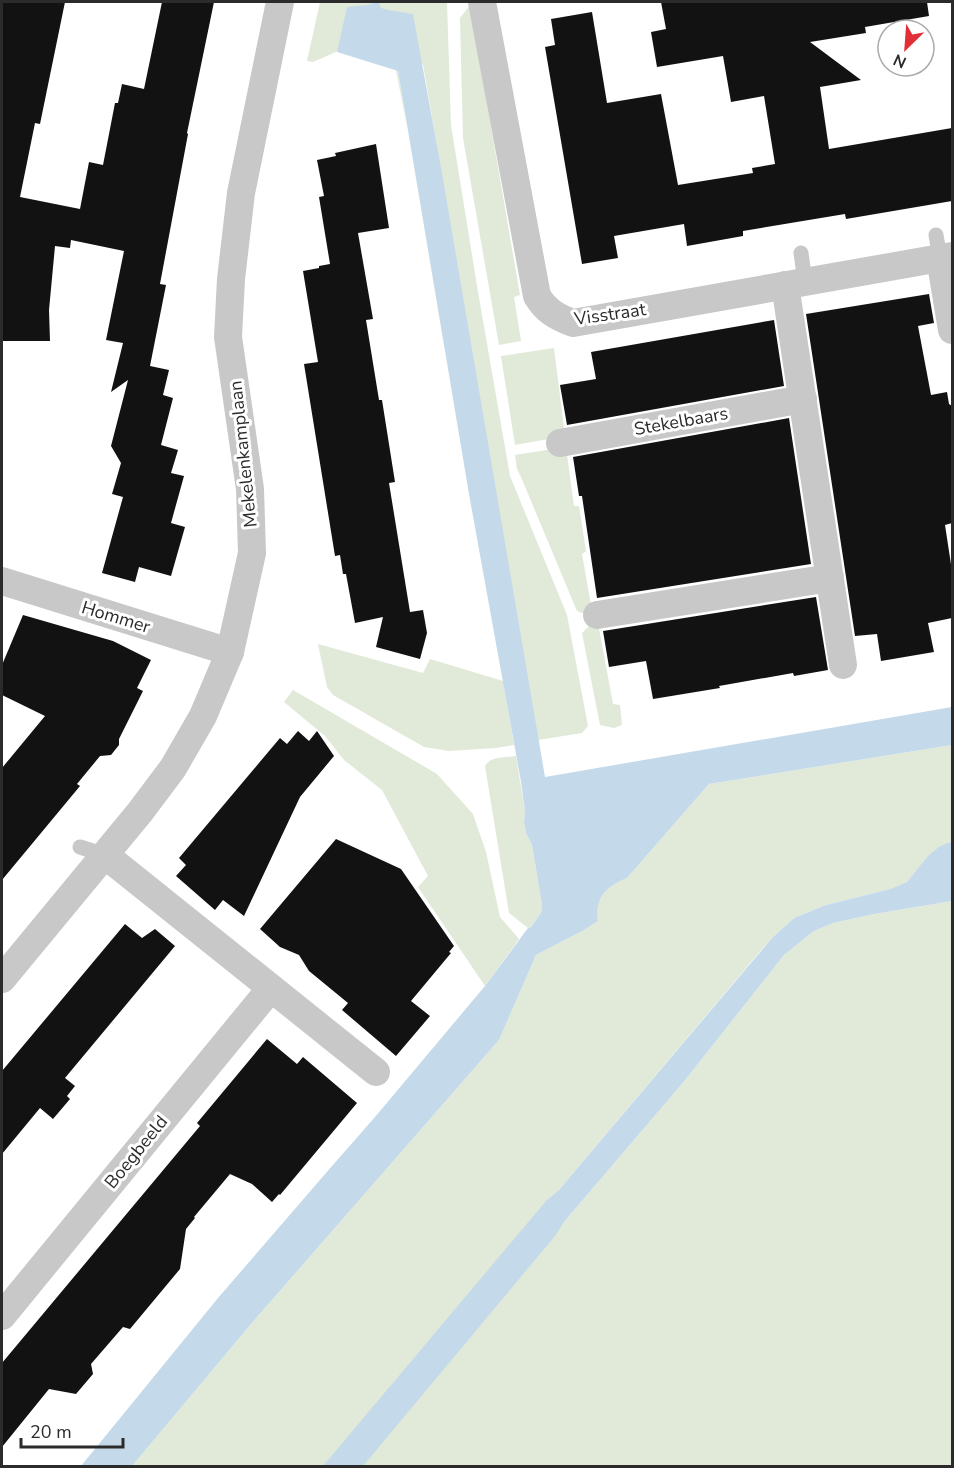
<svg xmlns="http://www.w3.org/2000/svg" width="954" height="1468" font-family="'Nunito Sans',sans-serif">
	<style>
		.green { fill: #e1e9d8 }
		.water { fill: #c4daea }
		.building { fill: #121212 }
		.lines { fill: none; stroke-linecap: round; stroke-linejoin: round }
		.service { stroke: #c8c8c8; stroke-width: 15 }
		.minor { stroke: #c8c8c8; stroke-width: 28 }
		.labels { text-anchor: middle; stroke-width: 6; stroke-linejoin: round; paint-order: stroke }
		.street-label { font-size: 18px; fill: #2b2b2b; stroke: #fff }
	</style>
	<rect width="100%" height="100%" fill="#fff"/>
	<!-- green -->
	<g class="green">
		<path d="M320,2H447L451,125L478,292L510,476L567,615L588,726L582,733L538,740L423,64L398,71L407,127L388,29L313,62L307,61Z"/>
		<path d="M470,5L520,295L514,297L521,341L499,345L463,138L460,18Z"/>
		<path d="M554,348L565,436L515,445L501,356Z"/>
		<path d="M566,447L574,506H579L586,551L582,554L592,611L582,613L577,611L521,477L517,469L515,455Z"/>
		<path d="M598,623L613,704L620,705L622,725L614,728L600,725L582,633L589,626Z"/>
		<path d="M318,644L423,673L430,659L503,681L514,745L495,748L449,751L424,747L333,695L327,687Z"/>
		<path d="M293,690L437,774L473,814L486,852L500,917L519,939L485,986L418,887L428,876L382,790L344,760L325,736L284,702Z"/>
		<path d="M952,745V841L949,842L917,870L907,882L890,889L826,905L794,918L772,938L762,949L558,1191L564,1222L686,1079L784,955L814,931L833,923L874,914L952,901V1466H132L251,1324L499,1040L536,955L584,930L598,921C595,897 606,887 627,878L709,784Z"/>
		<path d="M516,756L525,812L524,822L526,833L532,845L542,905L541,913L531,927L528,928L509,913L485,766C490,756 505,758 516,756Z"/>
	</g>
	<!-- water -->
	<g class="water">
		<path d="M372,2H379L381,8L389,10L413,14L442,173L545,777L952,707V745L709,784L627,878C606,887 595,897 598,921L584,930L536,955L499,1040L251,1324L132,1466H81L218,1298L332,1166L375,1117L485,986L528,928L531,927L541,913L542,905L532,845L526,833L524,822L525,812L521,782L469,494L398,71L337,52L347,7L367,5L372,4Z"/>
		<path d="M952,841V901L874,914L833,923L814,931L784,955L686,1079L564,1222L555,1236L363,1466H323L546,1201L558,1191L772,938L794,918L826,905L890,889L907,882L928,856L939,847Z"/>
	</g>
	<!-- building -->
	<g class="building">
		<path d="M2,2H65L40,124L35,123L20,197L80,209L89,162L103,165L115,103H118L122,84L144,89L162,2H214L187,133L188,134L160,284L166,285L150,366L169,370L163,395L173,398L161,445L178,450L171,473L184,476L171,523L185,527L171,576L139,567L135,582L102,573L123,497L112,494L121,463L111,446L128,380L111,392L123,343L106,340L124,251L71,240L70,248L55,246L49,310L50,341H2Z"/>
		<path d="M661,2H927L929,16L865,27L866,33L810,42L861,80L820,87L829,149L952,128V201L846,219L845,214L743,231V236L687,246L684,224L614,236L618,258L582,264L545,47L555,45L551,19L592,12L607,103L661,94L678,185L753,173L752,168L775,164L764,96L731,102L723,56L657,67L651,32L666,29Z"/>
		<path d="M376,144L389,228L358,233L373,319L366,320L379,400H382L395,482L389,483L410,612L423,610L427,633L420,659L376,647L383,617L355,623L346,574H343L340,555L335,556L304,364L318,362L303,271L319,268V266L330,264L319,197L324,196L317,160L336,156L335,153Z"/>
		<path d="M929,294L934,323L918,326L931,395L947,392L949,404L952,406V523L945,525L952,571V618L928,623L934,652L881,661L877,634L855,636L806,314Z"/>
		<path d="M774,320L784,386L567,425L560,385L596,379L591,352Z"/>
		<path d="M789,418L811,564L597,598L582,496H579L573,457Z"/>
		<path d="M816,597L828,670L794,676L793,673L719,686L720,688L653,699L646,661L609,667L603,631Z"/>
		<path d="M23,615L113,641L151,660L137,688L143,691L119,739V745L111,755L100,756L77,784L80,786L2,880V768L45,716L2,695V665Z"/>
		<path d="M298,731L309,741L317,731L334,756L300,797L244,916L223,900L215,910L176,876L186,865L179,858L280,738L287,744Z"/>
		<path d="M336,839L401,869L454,946L449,952L451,953L411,1001L430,1016L396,1056L342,1010L348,1003L309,971L299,955L280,947L260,929Z"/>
		<path d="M125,924L142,938L155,929L175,946L65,1078L75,1086L67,1096L70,1099L53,1119L40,1108L2,1154V1071Z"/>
		<path d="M267,1039L297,1064L303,1057L357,1103L280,1195L279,1194L272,1202L252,1184L230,1174L194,1217L195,1218L186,1229L180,1269L130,1329L123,1327L91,1364L93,1374L76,1394L49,1389L2,1447V1363L200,1126L197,1123Z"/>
	</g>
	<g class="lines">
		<!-- service -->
		<g class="service">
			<path d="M936,235L940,258"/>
			<path d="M801,253L805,282"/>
			<path d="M80,847L105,855"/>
		</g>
		<!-- minor -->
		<g class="minor">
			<path d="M482,2L537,296C546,311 557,317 573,323L952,256"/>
			<path d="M940,258L952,330"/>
			<path d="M785,285L843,665"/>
			<path d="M560,443L803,399"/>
			<path d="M2,581L230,652"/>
			<path d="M597,615L830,578"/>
			<path d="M105,855L376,1072"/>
			<path d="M2,979L140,812L173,768L203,716L230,652L252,553L250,489L228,337L231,279L241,193L280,2"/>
			<path d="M2,1316L271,988"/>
		</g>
	</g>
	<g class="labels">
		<!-- street labels -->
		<g class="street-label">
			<text transform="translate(610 314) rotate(-8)" y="6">Visstraat</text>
			<text transform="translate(681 421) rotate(-10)" y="6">Stekelbaars</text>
			<text transform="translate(243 454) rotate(-96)" y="6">Mekelenkamplaan</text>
			<text transform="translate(116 617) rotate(17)" y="6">Hommer</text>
			<text transform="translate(136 1152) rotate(-51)" y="6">Boegbeeld</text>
		</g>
	</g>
	<!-- border -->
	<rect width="954" height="1468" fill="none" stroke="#2b2b2b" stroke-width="6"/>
	<!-- north arrow -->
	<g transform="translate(906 48) rotate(205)"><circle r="28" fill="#ffffff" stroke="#aaaaaa" stroke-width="1.5"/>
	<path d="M0-4.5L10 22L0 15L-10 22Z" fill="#e22e36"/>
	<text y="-9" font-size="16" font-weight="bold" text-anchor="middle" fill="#2b2b2b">N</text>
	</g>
	<!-- scale -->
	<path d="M21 1438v9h102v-9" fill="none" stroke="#2b2b2b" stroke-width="3"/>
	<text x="30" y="1438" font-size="18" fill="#2b2b2b" stroke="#ffffff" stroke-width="4.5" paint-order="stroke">20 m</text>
</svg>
